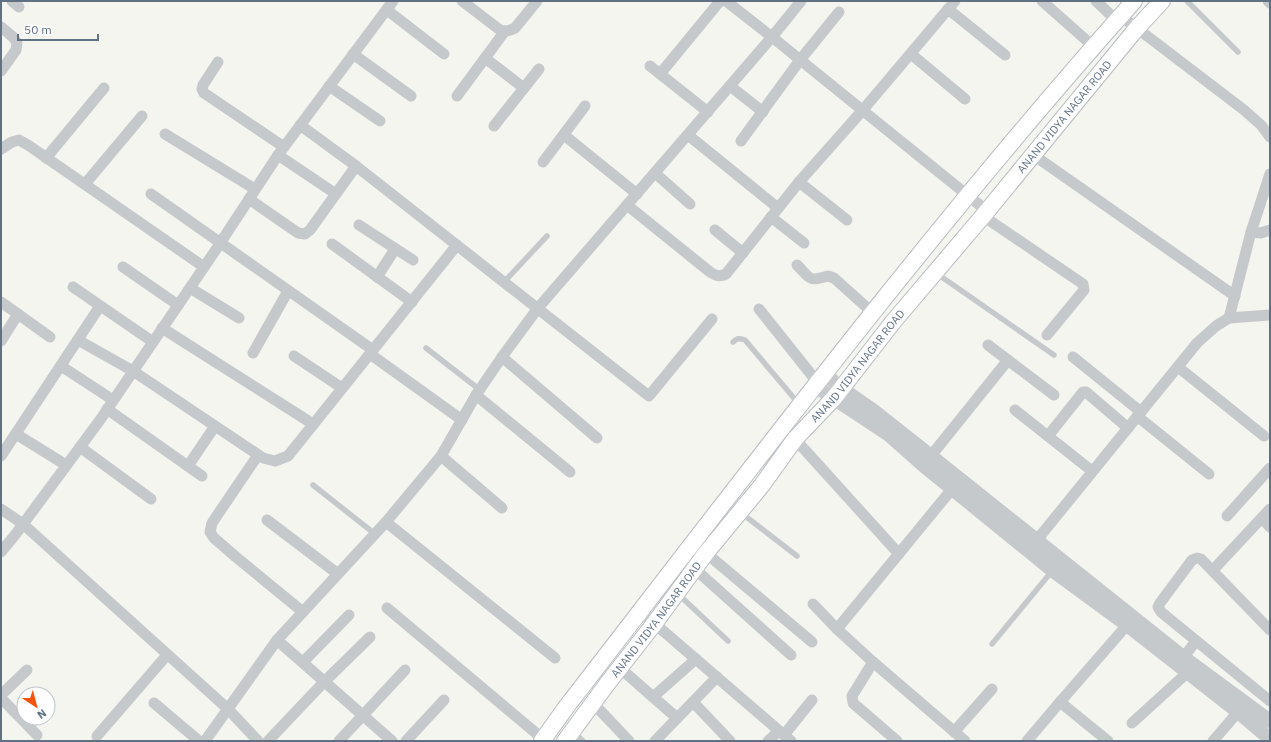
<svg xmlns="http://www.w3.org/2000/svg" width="1271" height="742" font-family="'IBM Plex Sans',sans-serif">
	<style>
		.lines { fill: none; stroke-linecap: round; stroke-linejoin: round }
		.secondary-casing { stroke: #b7bcc1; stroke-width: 18 }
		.service { stroke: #c6c9cc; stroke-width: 5.5 }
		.minor { stroke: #c6c9cc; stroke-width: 11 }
		.tertiary { stroke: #c6c9cc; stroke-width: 14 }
		.secondary { stroke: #fff; stroke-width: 16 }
		.labels { text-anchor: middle; stroke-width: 4; stroke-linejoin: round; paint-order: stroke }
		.street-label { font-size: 11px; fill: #607184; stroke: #fff }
	</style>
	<rect width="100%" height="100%" fill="#f4f5ef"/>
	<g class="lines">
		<!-- secondary casing -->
		<g class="secondary-casing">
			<g id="secondary">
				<path d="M542,741L567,706C752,467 933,226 1134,1"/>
				<path id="s1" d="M565,741L607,684L654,624L706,553L762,485L795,439L834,398L893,322L983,216L1137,28L1162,1"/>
			</g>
		</g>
		<!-- service -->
		<g class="service">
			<path d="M1187,1L1238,52"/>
			<path d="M936,273L1054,355"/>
			<path d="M504,282L547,236"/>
			<path d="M733,342C737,338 739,338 745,340L799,404"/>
			<path d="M426,348L480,390"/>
			<path d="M313,485L375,534"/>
			<path d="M740,512L797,556"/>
			<path d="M677,593L728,641"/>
			<path d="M992,644L1052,571"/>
			<path d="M573,731L583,741"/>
		</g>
		<!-- minor -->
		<g class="minor">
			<path d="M12,1L19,7"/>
			<path d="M462,1L500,30C506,32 509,31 515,28L537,1"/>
			<path d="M726,1L772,37L987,211"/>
			<path d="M1042,1L1094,47"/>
			<path d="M1096,1L1117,21"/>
			<path d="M1268,1L1270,3"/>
			<path d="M948,9L1005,55"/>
			<path d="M387,10L444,54"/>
			<path d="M1121,16L1244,110L1261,125L1270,137"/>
			<path d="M1,27L13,37L17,43L16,50L1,71"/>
			<path d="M353,54L411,96"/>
			<path d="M911,54L965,99"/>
			<path d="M485,58L524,88"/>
			<path d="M218,62L203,85L202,89L204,93L284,147"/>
			<path d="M650,66L708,112"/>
			<path d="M660,74L720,1"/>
			<path d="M329,86L380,121"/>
			<path d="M730,86L763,112"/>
			<path d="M457,96L505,31"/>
			<path d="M300,125L356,166L649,396L712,319"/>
			<path d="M494,126L539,69"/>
			<path d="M165,134L255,189"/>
			<path d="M564,135L637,194"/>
			<path d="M688,135L778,208"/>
			<path d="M741,141L800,60L839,12"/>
			<path d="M1,149L12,142L19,140L28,145L204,267"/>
			<path d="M1032,154L1235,296"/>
			<path d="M278,155L336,194"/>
			<path d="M46,158L104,88"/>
			<path d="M543,162L585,106"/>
			<path d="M655,173L690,204"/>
			<path d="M799,182L847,220"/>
			<path d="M85,184L142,116"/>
			<path d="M151,194L373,350"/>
			<path d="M249,199L298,233L305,234L310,230L356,166"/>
			<path d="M627,205L710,272C716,276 720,277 726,274L799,182L862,111L955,1"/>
			<path d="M983,216L1083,284L1084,290L1047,335"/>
			<path d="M771,217L804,243"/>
			<path d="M359,225L413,260"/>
			<path d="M715,230L743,253"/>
			<path d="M1251,232L1261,233L1270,230"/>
			<path d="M332,244L412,302"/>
			<path d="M797,265C811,279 808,282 828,276L834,278L873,313"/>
			<path d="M123,267L178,305"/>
			<path d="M377,277L395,249"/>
			<path d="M73,287L153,342"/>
			<path d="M190,288L239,318"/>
			<path d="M1,302L50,337"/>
			<path d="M759,309L818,383"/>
			<path d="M1229,318L1251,232L1270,174"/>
			<path d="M162,328L313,424"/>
			<path d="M78,340L133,371L263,458L275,461L288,456L457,245"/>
			<path d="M1,341L18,314"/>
			<path d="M988,345L1054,395"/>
			<path d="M253,353L288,291"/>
			<path d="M370,354L462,420"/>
			<path d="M294,356L342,388"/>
			<path d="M502,357L597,438"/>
			<path d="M1073,357L1141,412"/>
			<path d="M61,366L113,400"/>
			<path d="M1178,367L1264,436"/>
			<path d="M476,395L570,472"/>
			<path d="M107,409L202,476"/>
			<path d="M1015,410L1092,471"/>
			<path d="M1137,416L1209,474"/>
			<path d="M16,434L66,465"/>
			<path d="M1048,436L1083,392H1086L1128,428"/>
			<path d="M795,439L899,554"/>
			<path d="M80,447L151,499"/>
			<path d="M258,455L212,523L210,532L214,538L236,557L303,612"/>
			<path d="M1,456L100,306"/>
			<path d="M441,456L502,508"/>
			<path d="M926,462L1008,360"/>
			<path d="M188,466L215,426"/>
			<path d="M1,509L23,524L228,709L258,741"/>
			<path d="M1227,516L1270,468"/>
			<path d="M1262,518L1270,527"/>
			<path d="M267,520L338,574"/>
			<path d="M386,522L555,658"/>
			<path d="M1032,546L1197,343L1216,326L1229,318L1270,315"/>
			<path d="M1,552L15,535L100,420L213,254L278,155L393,1"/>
			<path d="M706,553L812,642"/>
			<path d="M695,569L791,655"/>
			<path d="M1213,570L1270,509"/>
			<path d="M813,604L837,629L873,662L965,741"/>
			<path d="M387,608L543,739"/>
			<path d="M640,611L791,741"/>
			<path d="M837,629L952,489"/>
			<path d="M1270,630L1201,559L1197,558L1192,560L1160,603L1158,607L1161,612L1270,701"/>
			<path d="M277,640L392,741"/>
			<path d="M303,662L349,615"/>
			<path d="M873,662L852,696L853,703L897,741"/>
			<path d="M1179,663L1196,641"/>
			<path d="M620,668L677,718"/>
			<path d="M1,695L27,670"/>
			<path d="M653,697L696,659"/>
			<path d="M1,698L37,735"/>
			<path d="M693,702L730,741"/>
			<path d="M1060,702L1108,741"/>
			<path d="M154,703L199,741"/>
			<path d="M593,703L629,741"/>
			<path d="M1132,723L1187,673"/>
			<path d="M954,732L992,689"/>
			<path d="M784,735L812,700"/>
			<path d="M97,736L167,655"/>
			<path d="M205,741L277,640L386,522L441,456L476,395L502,357L538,308L772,37L801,1"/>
			<path d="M268,741L324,682L370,637"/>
			<path d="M339,741L405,670"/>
			<path d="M406,741L444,700"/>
			<path d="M655,741L717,677"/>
			<path d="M768,741L779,731"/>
			<path d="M1027,741L1060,702L1127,625"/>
			<path d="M1213,741L1238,712"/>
		</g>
		<!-- tertiary -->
		<g class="tertiary">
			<path d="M825,374L841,388L874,411L931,456L1183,657L1270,721"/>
			<path d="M815,386L889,435L924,466L1052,570L1127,625L1238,712L1270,739"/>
		</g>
		<!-- secondary -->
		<use href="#secondary" class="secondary"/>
	</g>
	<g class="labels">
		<!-- street labels -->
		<g class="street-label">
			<text dy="4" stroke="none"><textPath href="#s1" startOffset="800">ANAND VIDYA NAGAR ROAD</textPath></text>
			<text dy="4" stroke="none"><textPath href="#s1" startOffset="476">ANAND VIDYA NAGAR ROAD</textPath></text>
			<text dy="4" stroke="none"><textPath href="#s1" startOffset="152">ANAND VIDYA NAGAR ROAD</textPath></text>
		</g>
	</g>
	<!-- border -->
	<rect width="1271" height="742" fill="none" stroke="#607184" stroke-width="4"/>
	<!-- north arrow -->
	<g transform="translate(36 706) rotate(144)"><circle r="19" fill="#ffffff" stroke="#bfc6ce"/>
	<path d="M0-3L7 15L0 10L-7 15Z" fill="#f5540e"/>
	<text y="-6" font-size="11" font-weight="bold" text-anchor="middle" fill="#607184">N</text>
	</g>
	<!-- scale -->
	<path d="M18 34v6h80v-6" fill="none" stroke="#607184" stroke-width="2"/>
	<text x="24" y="34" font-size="12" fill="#607184" stroke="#ffffff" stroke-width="3" paint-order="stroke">50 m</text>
</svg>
